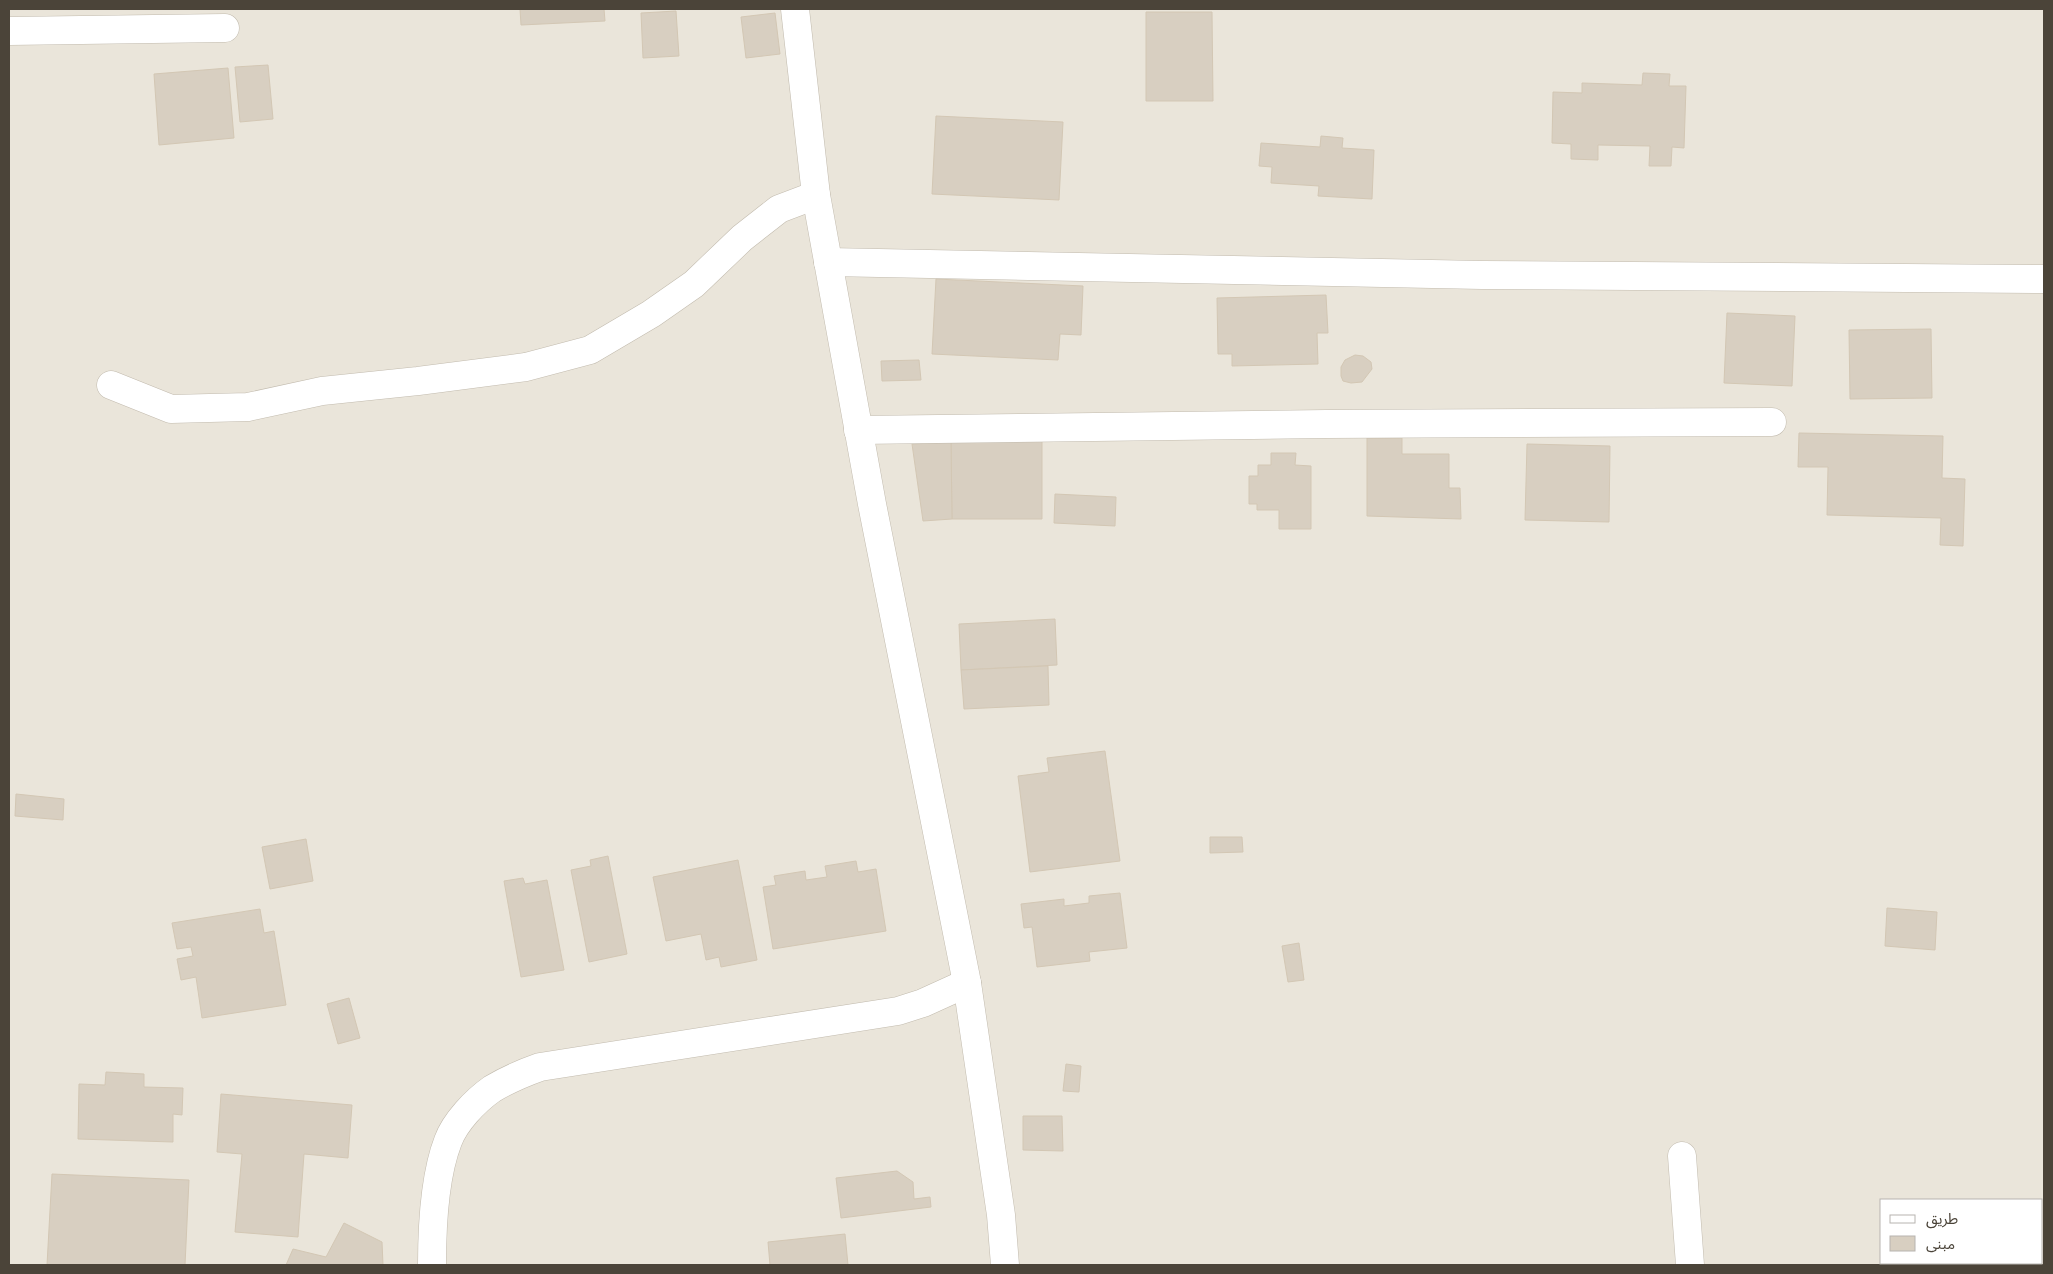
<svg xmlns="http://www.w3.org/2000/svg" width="2053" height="1274" font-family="'Exo 2','Noto Sans Arabic',sans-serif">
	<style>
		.residential { fill: #eae5da; fill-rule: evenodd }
		.building { fill: #d8cfc1; stroke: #d3c7b4 }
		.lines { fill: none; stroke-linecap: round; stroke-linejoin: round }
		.minor-casing { stroke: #c2bbae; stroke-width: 29 }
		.minor { stroke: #fff; stroke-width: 28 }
	</style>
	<rect width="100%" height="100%" fill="#f6f3ec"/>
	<!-- residential -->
	<path class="residential" d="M9,9H2044V1265H9ZM1882,1200H2042V1263H1882Z"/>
	<!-- building -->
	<g class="building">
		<path d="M520,9H604L605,21L521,25Z"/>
		<path d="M676,11L679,56L643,58L641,13Z"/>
		<path d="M1146,12H1212L1213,101H1146Z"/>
		<path d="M775,13L780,54L746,58L741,17Z"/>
		<path d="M268,65L273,119L240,122L235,67Z"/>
		<path d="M228,68L234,138L159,145L154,74Z"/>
		<path d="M1643,73L1670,74L1669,86H1686L1684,148L1672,147L1671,166H1649L1650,146L1598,145V160L1571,159V144L1552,143L1553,92L1582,93V83L1642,85Z"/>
		<path d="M936,116L1063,122L1059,200L932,194Z"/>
		<path d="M1321,136L1343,138L1342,148L1374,150L1372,199L1318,196L1319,186L1271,183L1272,167L1259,166L1261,143L1320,147Z"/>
		<path d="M936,279L1083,286L1081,335L1060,334L1058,360L932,354Z"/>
		<path d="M1326,295L1328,333H1317L1318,364L1232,366V354H1218L1217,298Z"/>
		<path d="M1727,313L1795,316L1792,386L1724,383Z"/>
		<path d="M1931,329L1932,398L1850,399L1849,330Z"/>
		<path d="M1355,355L1363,356L1371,362L1372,369L1362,382L1351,383L1343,381L1341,376V367L1345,360Z"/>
		<path d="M919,360L921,380L882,381L881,361Z"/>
		<path d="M1799,433L1943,436L1942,478L1965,479L1963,546L1940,545L1941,518L1827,515L1828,467H1798Z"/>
		<path d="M1367,438H1402V454H1449V488H1460L1461,519L1367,516Z"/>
		<path d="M1042,441V519H952L951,442Z"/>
		<path d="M951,442L952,519L923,521L912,444Z"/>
		<path d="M1527,444L1610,446L1609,522L1525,520Z"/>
		<path d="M1271,453H1296L1295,465L1311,466V529H1279V510H1257V504H1249V476H1258V465H1271Z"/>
		<path d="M1055,494L1116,497L1115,526L1054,523Z"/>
		<path d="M1055,619L1057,665L961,670L959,624Z"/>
		<path d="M1048,666L1049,705L964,709L961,670Z"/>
		<path d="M1105,751L1120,861L1030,872L1018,776L1049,772L1047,758Z"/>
		<path d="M16,794L64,799L63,820L15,816Z"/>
		<path d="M1210,837H1242L1243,852L1210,853Z"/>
		<path d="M306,839L313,881L270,889L262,847Z"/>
		<path d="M608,856L627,954L589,962L571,870L591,866L590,860Z"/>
		<path d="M738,860L757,960L721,967L719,957L706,960L701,934L666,941L653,877Z"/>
		<path d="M856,861L858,872L876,869L886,931L773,949L763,887L776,885L774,876L805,871L806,880L827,877L825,866Z"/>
		<path d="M523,878L525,884L547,880L564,970L521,977L504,881Z"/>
		<path d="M1120,893L1127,948L1089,952L1090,961L1037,967L1032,927L1024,928L1021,904L1064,899V906L1089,903V896Z"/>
		<path d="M1887,908L1937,912L1935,950L1885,946Z"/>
		<path d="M260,909L264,933L274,931L286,1005L202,1018L196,977L181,980L177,959L193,956L191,947L177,949L172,923Z"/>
		<path d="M1299,943L1304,980L1288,982L1282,946Z"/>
		<path d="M349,998L360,1038L338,1044L327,1004Z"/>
		<path d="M1066,1064L1081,1066L1079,1092L1063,1091Z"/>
		<path d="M106,1072L144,1074V1087L183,1088L182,1115L173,1114V1142L78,1139L79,1084L105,1085Z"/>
		<path d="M221,1094L352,1105L348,1158L304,1154L298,1237L235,1232L242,1154L217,1152Z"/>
		<path d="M1023,1116H1062L1063,1151L1023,1150Z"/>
		<path d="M897,1171L913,1182L914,1199L930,1197L931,1207L841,1218L836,1178Z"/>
		<path d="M52,1174L189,1180L185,1265H47Z"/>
		<path d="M344,1223L382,1242L383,1265H286L293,1249L326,1257Z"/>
		<path d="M845,1234L848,1265H770L768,1242Z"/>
	</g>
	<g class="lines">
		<!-- minor casing -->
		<g class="minor-casing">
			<g id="minor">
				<path d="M795,9L816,195L872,504L967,983L1001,1215L1005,1265"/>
				<path d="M9,31L225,28"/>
				<path d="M828,262L1482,275L2044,279"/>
				<path d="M111,385L171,409L248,407L322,391L418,381L526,367L590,350L651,314L694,284L742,238L779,209L816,195"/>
				<path d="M858,430L1327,424L1772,422"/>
				<path d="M1682,1156L1690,1265"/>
				<path d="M432,1265C432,1227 434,1177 448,1141C455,1122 475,1101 492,1089C507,1080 523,1073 540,1067L898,1011L923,1003L967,983"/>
			</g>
		</g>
		<!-- minor -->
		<use href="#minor" class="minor"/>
	</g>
	<!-- border -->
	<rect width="2053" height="1274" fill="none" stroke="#4b4439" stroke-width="20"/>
	<!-- legend -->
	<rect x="1880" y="1199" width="162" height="65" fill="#ffffff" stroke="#b7b4b0"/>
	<rect x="1890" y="1215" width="25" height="8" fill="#ffffff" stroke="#b7b4b0"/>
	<text x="1926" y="1224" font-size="15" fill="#4b4439">طريق</text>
	<rect x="1890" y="1236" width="25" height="15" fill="#d8cfc1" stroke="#b7b4b0"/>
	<text x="1926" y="1249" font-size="15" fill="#4b4439">مبنى</text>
</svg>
